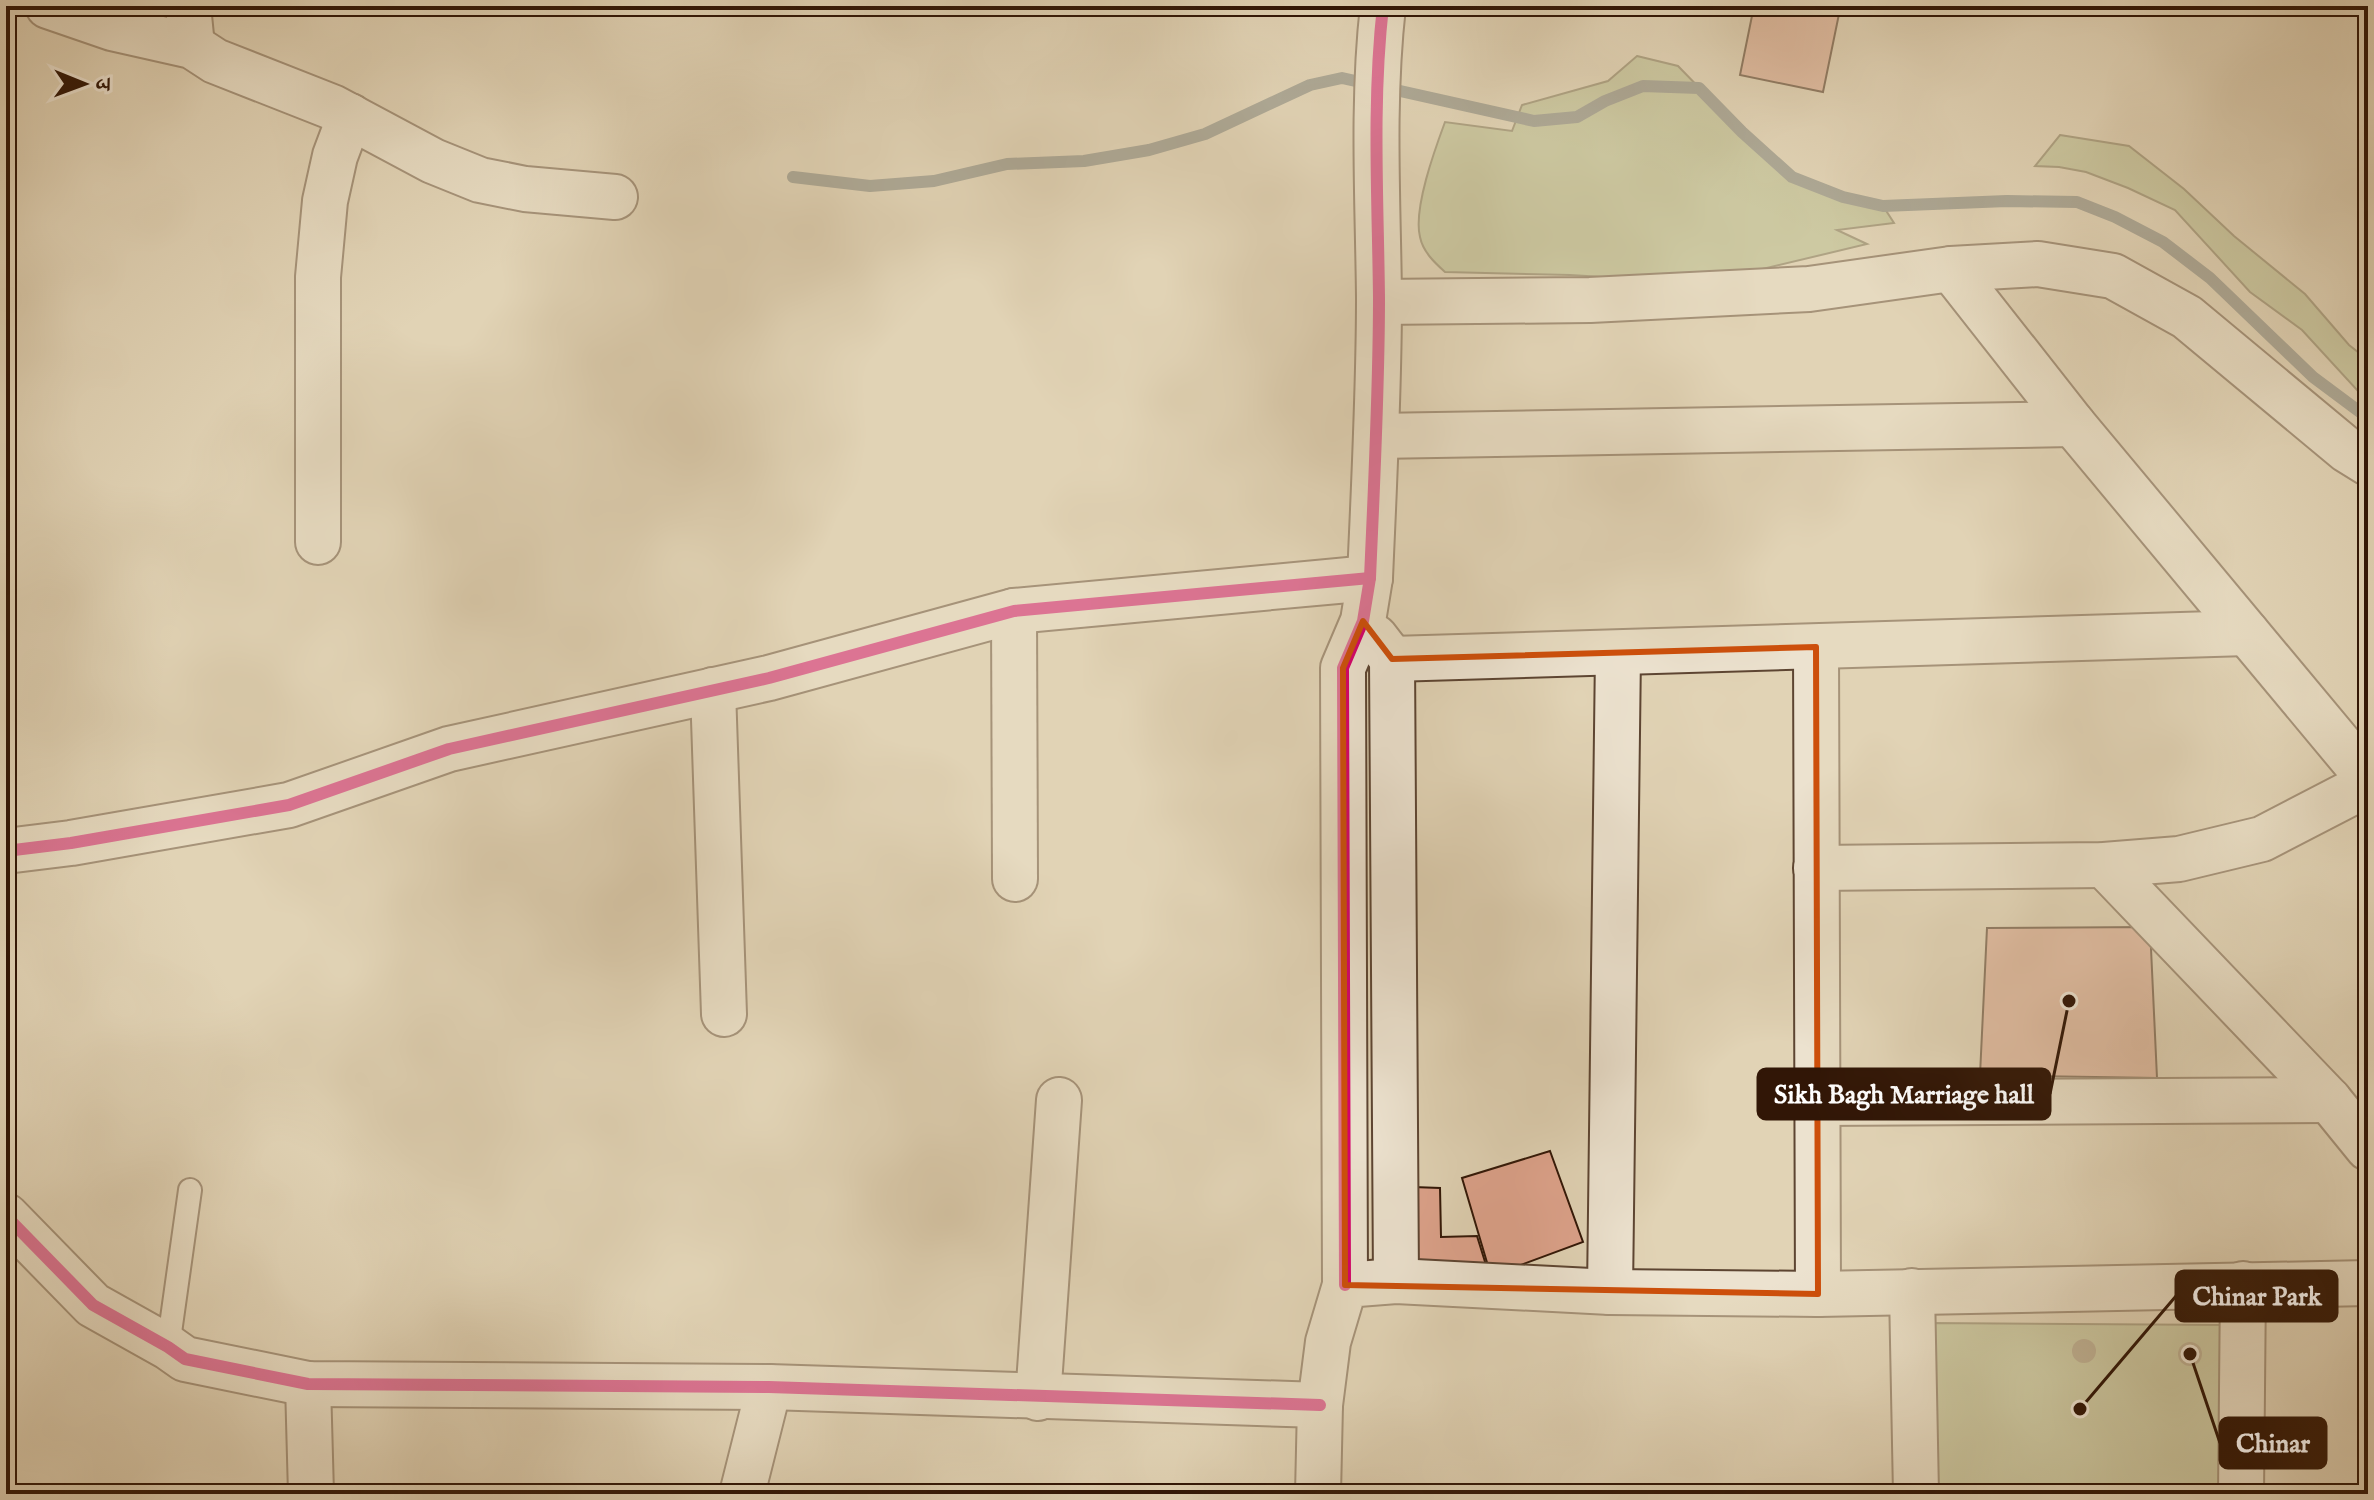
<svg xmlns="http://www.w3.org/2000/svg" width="2374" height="1500" font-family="'IM FELL English','Noto Serif Devanagari',serif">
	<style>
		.green { fill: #b3bc8d; stroke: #72694a; stroke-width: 2 }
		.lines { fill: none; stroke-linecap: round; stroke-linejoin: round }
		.stream { stroke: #6f7571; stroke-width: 12 }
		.building { fill: #dea38c; stroke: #311606; stroke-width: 2 }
		.lane-casing { stroke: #5d4532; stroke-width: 26 }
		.street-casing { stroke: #5d4532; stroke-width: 48 }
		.lane { stroke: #ece2cf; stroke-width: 22 }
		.street { stroke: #ece2cf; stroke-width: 44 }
		.cycleway-casing { stroke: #ece2cf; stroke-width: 17 }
		.cycleway { stroke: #d6006c; stroke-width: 12 }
		.tree { fill: #96876b }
		.marked { fill: none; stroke: #cd4f0b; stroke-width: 6; stroke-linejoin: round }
		.leader { fill: none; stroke: #311606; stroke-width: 3 }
		.callout-dot { fill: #311606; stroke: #ece2cf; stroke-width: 3 }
		.callout { fill: #311606; stroke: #311606; stroke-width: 3 }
		.callout-label { font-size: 26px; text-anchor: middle; font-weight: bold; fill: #fff }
	</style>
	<rect width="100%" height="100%" fill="#e1d3b5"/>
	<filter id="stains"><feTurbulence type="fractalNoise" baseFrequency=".0025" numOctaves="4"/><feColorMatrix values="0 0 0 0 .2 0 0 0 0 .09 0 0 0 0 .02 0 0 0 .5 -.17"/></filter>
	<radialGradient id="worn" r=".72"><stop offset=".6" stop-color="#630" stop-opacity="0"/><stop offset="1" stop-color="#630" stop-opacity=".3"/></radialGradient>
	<!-- green -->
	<g class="green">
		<path d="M1637,56L1678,66L1742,132L1792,177L1843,197L1883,206L1894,223L1837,230L1867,244L1750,272L1669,281L1570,275L1445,272C1435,263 1423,252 1420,237C1413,209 1435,149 1445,122L1512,131L1522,105L1608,81Z"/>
		<path d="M2060,135L2129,146L2184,189L2234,236L2305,294L2349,345L2368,360V402L2302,330L2250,292L2175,210L2128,188L2086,172L2059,167L2035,166Z"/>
		<path d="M1930,1323L2229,1325V1494H1931Z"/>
	</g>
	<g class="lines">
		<!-- stream -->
		<path class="stream" d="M793,177L870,186L934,181L1007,164L1084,161L1149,150L1205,134L1310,85L1342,78L1534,121L1577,117L1605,101L1643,86L1699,88L1742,132L1792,177L1843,197L1883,206L2007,201L2077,202L2115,217L2163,242L2210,278L2313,377L2368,418"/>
	</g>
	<!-- building -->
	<g class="building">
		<path d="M1754,6H1802L1839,14L1823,92L1740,75Z"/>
		<path d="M2150,927L2157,1078L1980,1075L1987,928Z"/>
		<path d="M1550,1151L1583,1242L1491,1276L1462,1178Z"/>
		<path d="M1413,1187L1440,1188L1441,1237L1477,1236L1486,1265L1413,1264Z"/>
	</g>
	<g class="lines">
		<!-- lane casing -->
		<g class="lane-casing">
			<path id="lane" d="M168,1347L190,1190"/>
		</g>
		<!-- street casing -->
		<g class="street-casing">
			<g id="street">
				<path d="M48,6L112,28L192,46L215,61L332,107L433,161L480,180L525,189L615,197"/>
				<path d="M188,6L192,46"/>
				<path d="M1951,269L2073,424L2368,778"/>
				<path d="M1379,302L1590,300L1809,289L1951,269L2038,264L2113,276L2187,317L2347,450L2368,463"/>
				<path d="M1376,436L2073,424"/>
				<path d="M318,542V277L325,201L335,156L350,116"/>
				<path d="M1014,611L1015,879"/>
				<path d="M1375,637L1392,659L1396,1281"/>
				<path d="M1816,647L1818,1294"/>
				<path d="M1392,659L2247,633"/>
				<path d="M713,690L724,1014"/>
				<path d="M6,851L71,843L289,805L449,749L769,678L1014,611L1370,578"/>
				<path d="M2104,865L2329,1100L2368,1148"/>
				<path d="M1816,868L2104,865L2179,859L2262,839L2368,784"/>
				<path d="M1819,1103L2329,1100"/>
				<path d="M6,1216L93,1305L168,1347L185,1359L308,1384L769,1387L1320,1405"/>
				<path d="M1345,1285L1343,668L1363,621L1370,578C1374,485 1379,391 1379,298C1378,201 1372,103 1383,6"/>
				<path d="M1912,1291L1916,1494"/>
				<path d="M1610,1292L1618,653"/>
				<path d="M308,1384L311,1494"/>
				<path d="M1038,1398L1059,1100"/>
				<path d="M742,1494L769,1387"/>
				<path d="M1318,1494L1320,1405L1328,1342L1345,1285L1396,1281L1610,1292L1818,1294L2368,1283"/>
				<path d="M2241,1494L2243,1284"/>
			</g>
		</g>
		<!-- lane -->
		<use href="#lane" class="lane"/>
		<!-- street -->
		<use href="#street" class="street"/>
		<!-- cycleway casing -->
		<g class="cycleway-casing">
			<g id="cycleway">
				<path d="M6,851L71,843L289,805L449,749L769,678L1014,611L1370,578"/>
				<path d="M6,1216L93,1305L168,1347L185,1359L308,1384L769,1387L1320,1405"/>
				<path d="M1345,1285L1343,668L1363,621L1370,578C1374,485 1379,391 1379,298C1378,201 1372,103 1383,6"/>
			</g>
		</g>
		<!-- cycleway -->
		<use href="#cycleway" class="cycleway"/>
	</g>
	<!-- trees -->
	<g class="tree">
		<circle cx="2084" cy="1351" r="12"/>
		<circle cx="2190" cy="1354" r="12"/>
	</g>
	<!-- marked area -->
	<path d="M0 0H2374V1500H0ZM1363,621L1392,659L1816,647L1818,1294L1345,1285L1343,668Z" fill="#e1d3b5" fill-opacity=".55" fill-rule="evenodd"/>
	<path class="marked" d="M1363,621L1392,659L1816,647L1818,1294L1345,1285L1343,668Z"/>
	<!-- callouts -->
	<path class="leader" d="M2069 1001L2050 1094M2080 1409L2176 1296M2190 1354L2220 1443"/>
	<g class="callout-dot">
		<circle cx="2069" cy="1001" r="8"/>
		<circle cx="2080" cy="1409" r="8"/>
		<circle cx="2190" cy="1354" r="8"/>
	</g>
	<g class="callout">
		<rect x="1758" y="1069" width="292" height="50" rx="8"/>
		<rect x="2176" y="1271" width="161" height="50" rx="8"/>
		<rect x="2220" y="1418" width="106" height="50" rx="8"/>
	</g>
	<g class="callout-label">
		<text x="1904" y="1103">Sikh Bagh Marriage hall</text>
		<text x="2257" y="1305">Chinar Park</text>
		<text x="2273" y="1452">Chinar</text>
	</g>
	<!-- margin -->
	<rect width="2374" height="1500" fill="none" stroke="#e1d3b5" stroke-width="32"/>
	<rect x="8" y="8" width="2358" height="1484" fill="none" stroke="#311606" stroke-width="4"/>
	<rect x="16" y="16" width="2342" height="1468" fill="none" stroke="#311606" stroke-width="2"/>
	<!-- north arrow -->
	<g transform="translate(84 84) rotate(91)" stroke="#ece2cf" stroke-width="6" paint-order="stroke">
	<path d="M0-6L14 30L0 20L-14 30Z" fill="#311606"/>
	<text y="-12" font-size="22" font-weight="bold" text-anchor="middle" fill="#311606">उ</text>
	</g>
	<rect width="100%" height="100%" filter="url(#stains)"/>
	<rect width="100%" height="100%" fill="url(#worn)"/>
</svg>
